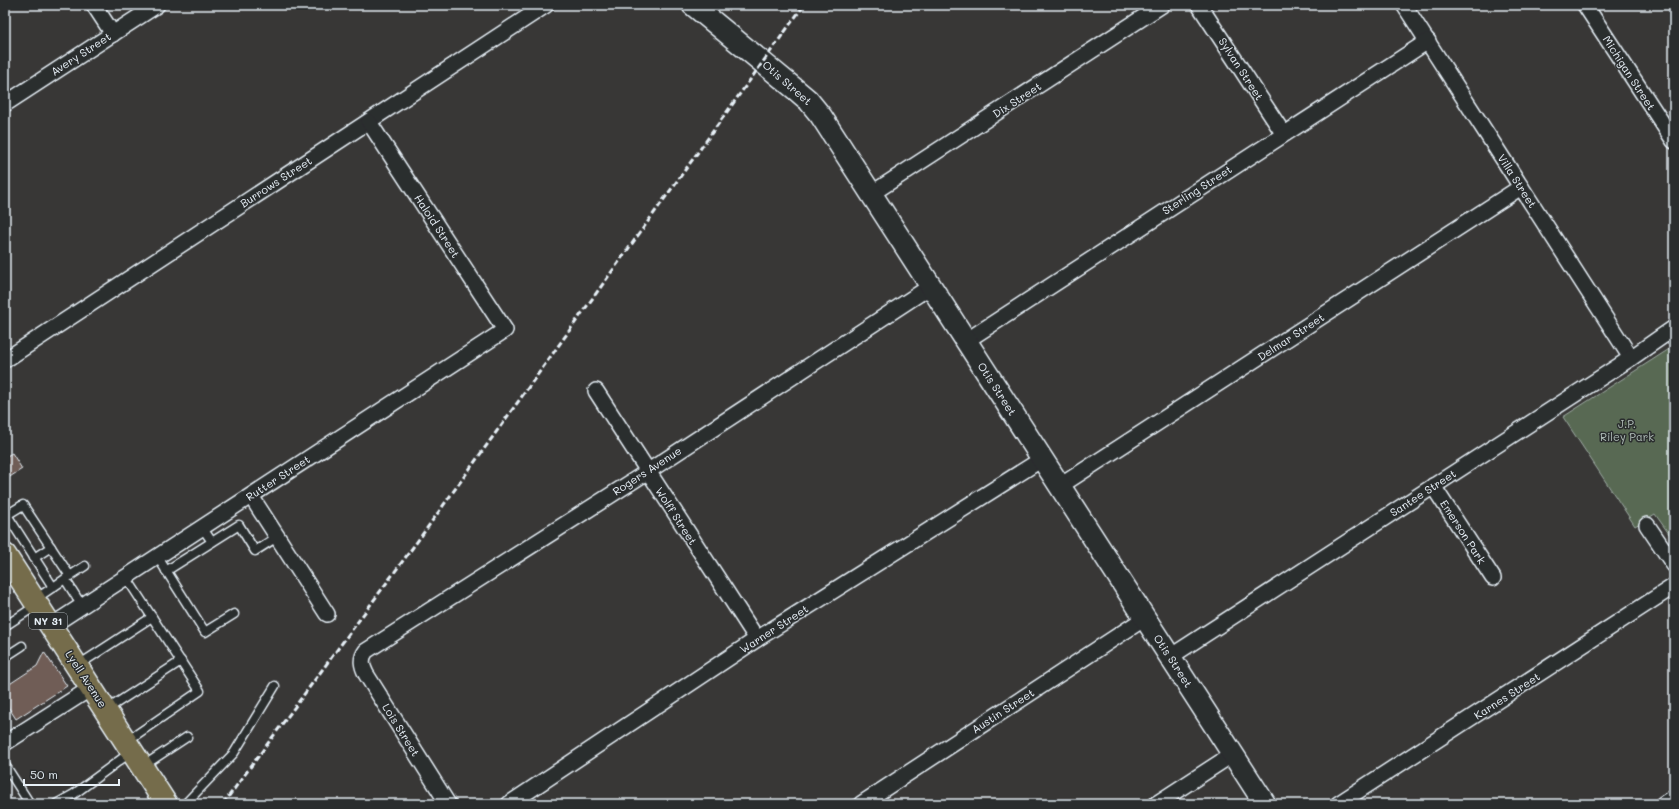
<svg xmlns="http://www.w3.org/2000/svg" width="1679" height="809" font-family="Mali,sans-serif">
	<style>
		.green { fill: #586953; stroke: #a0ada6 }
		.building { fill: #6f5d57; stroke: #e8f1f8 }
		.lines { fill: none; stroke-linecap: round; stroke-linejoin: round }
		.lane-casing { stroke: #e8f1f8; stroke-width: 11 }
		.street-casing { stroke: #e8f1f8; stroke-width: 18 }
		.secondary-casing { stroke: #e8f1f8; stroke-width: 24 }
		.primary-casing { stroke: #e8f1f8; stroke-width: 25 }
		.lane { stroke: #2a2d2e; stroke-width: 8 }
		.street { stroke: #2a2d2e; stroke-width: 15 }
		.secondary { stroke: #2a2d2e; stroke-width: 21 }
		.primary { stroke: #746c4b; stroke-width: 22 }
		.rail { stroke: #e8f1f8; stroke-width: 3; stroke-dasharray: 6 3; stroke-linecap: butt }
		.labels { text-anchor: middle; stroke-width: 3; stroke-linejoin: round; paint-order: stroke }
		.shield { fill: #2a2d2e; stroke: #afb6bb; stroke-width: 1 }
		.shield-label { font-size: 10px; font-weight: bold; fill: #e8f1f8 }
		.street-label { font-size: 11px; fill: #e8f1f8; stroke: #2a2d2e }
		.park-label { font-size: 11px; fill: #aebbb6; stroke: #2a2d2e }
	</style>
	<rect width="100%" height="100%" fill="#383736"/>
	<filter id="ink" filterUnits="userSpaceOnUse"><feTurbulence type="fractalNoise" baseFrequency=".025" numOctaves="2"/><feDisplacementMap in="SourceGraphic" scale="8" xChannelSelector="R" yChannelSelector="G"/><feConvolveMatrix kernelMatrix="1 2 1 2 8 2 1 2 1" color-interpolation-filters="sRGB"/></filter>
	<g filter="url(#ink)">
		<!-- green -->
		<path class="green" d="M1674,346V537L1672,538L1655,514L1635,526L1563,417Z"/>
		<!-- building -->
		<g class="building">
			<path d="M12,453L22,469L5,480V457Z"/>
			<path d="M44,652L67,686L16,719L5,702V687L37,666Z"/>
		</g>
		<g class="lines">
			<!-- lane casing -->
			<g class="lane-casing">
				<g id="lane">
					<path d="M7,515L53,587"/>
					<path d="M5,516L23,505L70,576"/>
					<path d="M202,527L212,542"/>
					<path d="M157,556L205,632L234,614"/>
					<path d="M34,558L51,547"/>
					<path d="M166,571L239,525L255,551L277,537"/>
					<path d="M126,577L200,691L127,741"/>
					<path d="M34,600L65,579"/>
					<path d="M82,606L65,579L85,566"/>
					<path d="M5,626L37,605"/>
					<path d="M5,657L22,646"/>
					<path d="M77,666L152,617"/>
					<path d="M106,710L181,661"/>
					<path d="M5,765L30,804"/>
					<path d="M143,766L187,737"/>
					<path d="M56,804L74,794L131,752"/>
					<path d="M185,804L234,753L275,686"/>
				</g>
			</g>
			<!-- street casing -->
			<g class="street-casing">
				<g id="street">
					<path d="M94,5L113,34"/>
					<path d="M1199,5L1283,133"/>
					<path d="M1404,5L1631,358"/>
					<path d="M1585,5L1674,141"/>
					<path d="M5,104L157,5"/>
					<path d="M871,194L1162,5"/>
					<path d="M966,341L1428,41"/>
					<path d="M5,360L546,5"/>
					<path d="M596,391L757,639"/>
					<path d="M1060,486L1521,187"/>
					<path d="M1433,486L1493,578"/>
					<path d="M251,496L327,614"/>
					<path d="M1647,525L1674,565"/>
					<path d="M51,626L505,330L369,122"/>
					<path d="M1170,657L1631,358L1674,328"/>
					<path d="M5,743L91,688"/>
					<path d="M448,804L366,674C362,666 360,659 366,651L647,472L931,286"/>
					<path d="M509,804L757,639L1042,459"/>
					<path d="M861,804L1145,618"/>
					<path d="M1156,804L1233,754"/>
					<path d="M1338,804L1674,586"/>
					<path d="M1663,804L1674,797"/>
				</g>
			</g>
			<!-- secondary casing -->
			<g class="secondary-casing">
				<path id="secondary" d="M693,5L795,89L808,100L821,116L1265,804"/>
			</g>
			<!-- primary casing -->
			<g class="primary-casing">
				<path id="primary" d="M5,555L166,804"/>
			</g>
			<!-- lane -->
			<use href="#lane" class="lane"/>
			<!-- street -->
			<use href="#street" class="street"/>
			<!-- secondary -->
			<use href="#secondary" class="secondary"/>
			<!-- primary -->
			<use href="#primary" class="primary"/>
			<!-- rail -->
			<path class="rail" d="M223,804L422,535L804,5"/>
		</g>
	</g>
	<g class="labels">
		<!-- shield labels -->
		<rect class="shield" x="29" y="613" width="38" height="16" rx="3"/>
		<g class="shield-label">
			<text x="48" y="625">NY 31</text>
		</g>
		<!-- street labels -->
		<g class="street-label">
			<text transform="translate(81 54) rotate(-33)" y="4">Avery Street</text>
			<text transform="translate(1241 69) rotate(57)" y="4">Sylvan Street</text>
			<text transform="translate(1629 73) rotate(57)" y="4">Michigan Street</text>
			<text transform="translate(787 83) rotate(41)" y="4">Otis Street</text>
			<text transform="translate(1017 100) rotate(-33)" y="4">Dix Street</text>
			<text transform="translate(1517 181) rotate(57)" y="4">Villa Street</text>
			<text transform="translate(276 182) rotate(-33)" y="4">Burrows Street</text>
			<text transform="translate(1197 190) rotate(-33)" y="4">Sterling Street</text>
			<text transform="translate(437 226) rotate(57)" y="4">Haloid Street</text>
			<text transform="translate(1291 337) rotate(-33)" y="4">Delmar Street</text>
			<text transform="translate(997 389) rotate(57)" y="4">Otis Street</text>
			<text transform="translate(647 471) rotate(-33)" y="4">Rogers Avenue</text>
			<text transform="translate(278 478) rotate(-33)" y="4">Rutter Street</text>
			<text transform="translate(1423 493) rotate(-33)" y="4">Santee Street</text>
			<text transform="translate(676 516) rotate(57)" y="4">Wolff Street</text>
			<text transform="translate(1463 532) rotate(57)" y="4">Emerson Park</text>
			<text transform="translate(774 629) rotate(-33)" y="4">Warner Street</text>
			<text transform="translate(1173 661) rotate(57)" y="4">Otis Street</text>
			<text transform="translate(86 679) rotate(57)" y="4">Lyell Avenue</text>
			<text transform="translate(1507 696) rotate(-33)" y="4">Karnes Street</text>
			<text transform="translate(1003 711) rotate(-33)" y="4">Austin Street</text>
			<text transform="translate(401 730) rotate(58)" y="4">Lois Street</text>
		</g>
		<!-- park labels -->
		<g class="park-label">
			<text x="1627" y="428">J.P.<tspan x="1627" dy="13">Riley Park</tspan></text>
		</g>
	</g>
	<!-- margin -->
	<rect width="1679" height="809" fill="none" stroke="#2a2d2e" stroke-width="20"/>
	<rect x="10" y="10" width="1659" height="789" fill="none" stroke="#e8f1f8" stroke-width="1.5" filter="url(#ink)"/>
	<!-- scale -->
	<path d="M24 779v6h95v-6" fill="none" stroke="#e8f1f8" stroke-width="2"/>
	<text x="30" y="779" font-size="12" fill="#e8f1f8" stroke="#2a2d2e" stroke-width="3" paint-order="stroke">50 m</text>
</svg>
